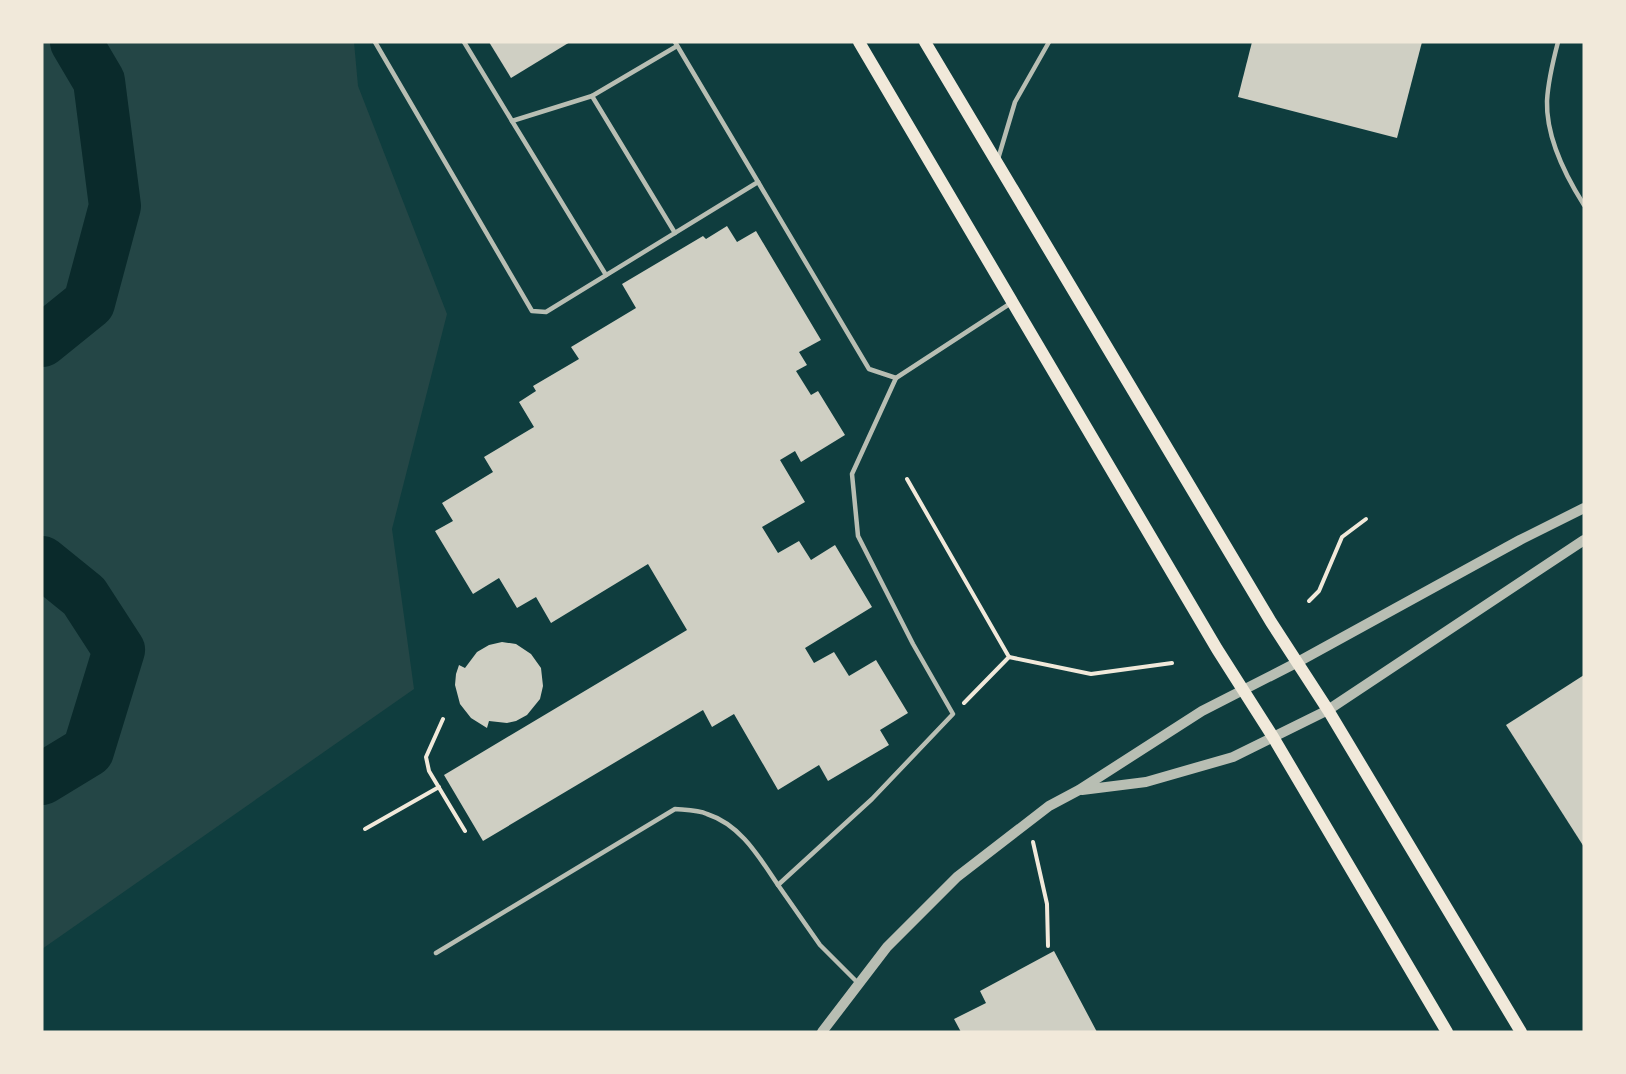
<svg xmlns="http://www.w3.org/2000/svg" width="1626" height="1074" font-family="Helvetica,sans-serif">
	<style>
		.green { fill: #244646 }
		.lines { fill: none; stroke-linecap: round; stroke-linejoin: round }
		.river { stroke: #0a2a2b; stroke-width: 52 }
		.building { fill: #cfcfc3 }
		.path { stroke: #f1e9da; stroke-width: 4 }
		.service { stroke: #b8beb3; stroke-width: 4.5 }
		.tertiary { stroke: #b8beb3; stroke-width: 10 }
		.secondary { stroke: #f1e9da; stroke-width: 12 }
	</style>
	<rect width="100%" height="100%" fill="#0f3d3e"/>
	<!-- green -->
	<path class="green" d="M42,42H354L358,86L447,314L392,529L414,689L42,949Z"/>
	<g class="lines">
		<!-- river -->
		<g class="river">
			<path d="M42,341L89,303L115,206L99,81L76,42"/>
			<path d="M42,562L84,596L119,650L88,751L42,779"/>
		</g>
	</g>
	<!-- building -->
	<g class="building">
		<path d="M489,42H570L511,78Z"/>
		<path d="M1252,42H1422L1397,138L1238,97Z"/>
		<path d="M727,226L737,242L756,231L821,340L799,352L807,365L796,371L811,395L818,391L845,435L801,462L795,451L780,460L805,502L762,527L778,553L799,541L811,560L835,545L872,607L805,648L814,663L834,652L849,676L876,660L908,713L880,730L889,745L828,781L819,765L778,790L734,714L712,727L703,710L483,841L444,775L687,630L648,564L551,623L536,597L517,608L499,578L473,594L435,531L453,521L442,503L493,472L484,457L534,427L519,402L536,391L533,386L579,359L571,347L636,308L622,284L703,236L706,239Z"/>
		<path d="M502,642L516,644L531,654L541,668L543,686L540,699L527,715L516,721L507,723L489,721L487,728L471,718L460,704L455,685L456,674L459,665L465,668L477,652L489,645Z"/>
		<path d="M1584,675V847L1506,725Z"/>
		<path d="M1054,951L1097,1032H961L954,1019L986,1003L980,991Z"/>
	</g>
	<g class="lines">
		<!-- path -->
		<g class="path">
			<path d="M907,479L1009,657L964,703"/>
			<path d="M1309,601L1319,591L1342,537L1366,519"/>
			<path d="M1009,657L1091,674L1172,663"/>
			<path d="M443,719L426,757L429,771L465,831"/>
			<path d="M365,829L439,787"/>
			<path d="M1033,842L1047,904L1048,946"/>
		</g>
		<!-- service -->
		<g class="service">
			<path d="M375,42L532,311L546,312L758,182"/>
			<path d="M464,42L512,121"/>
			<path d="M675,42L869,369L896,378"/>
			<path d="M1558,42C1553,61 1548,82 1547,101C1546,138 1565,175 1584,205"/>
			<path d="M592,96L512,121L606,275"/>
			<path d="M998,159L1015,102L1049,42"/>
			<path d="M675,233L592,96L677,46"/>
			<path d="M436,953L675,809C685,810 698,810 707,814C741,825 759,857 778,885"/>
			<path d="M859,984L820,945L778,885L872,799L953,714L913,644L858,536L852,474L896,378L1011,303"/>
		</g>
		<!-- tertiary -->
		<g class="tertiary">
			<path d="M1082,790L1146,782L1233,757L1328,710L1584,540"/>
			<path d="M822,1032L887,947L957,877L1049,806L1079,790L1202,711L1296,663L1520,540L1584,508"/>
		</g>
		<!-- secondary -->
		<g class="secondary">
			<path d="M859,42L1217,649L1273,737L1447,1032"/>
			<path d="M925,42L1271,622L1328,710L1521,1032"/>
		</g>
	</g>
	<!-- border -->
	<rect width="1626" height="1074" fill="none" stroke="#f1e9da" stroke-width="87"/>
</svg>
